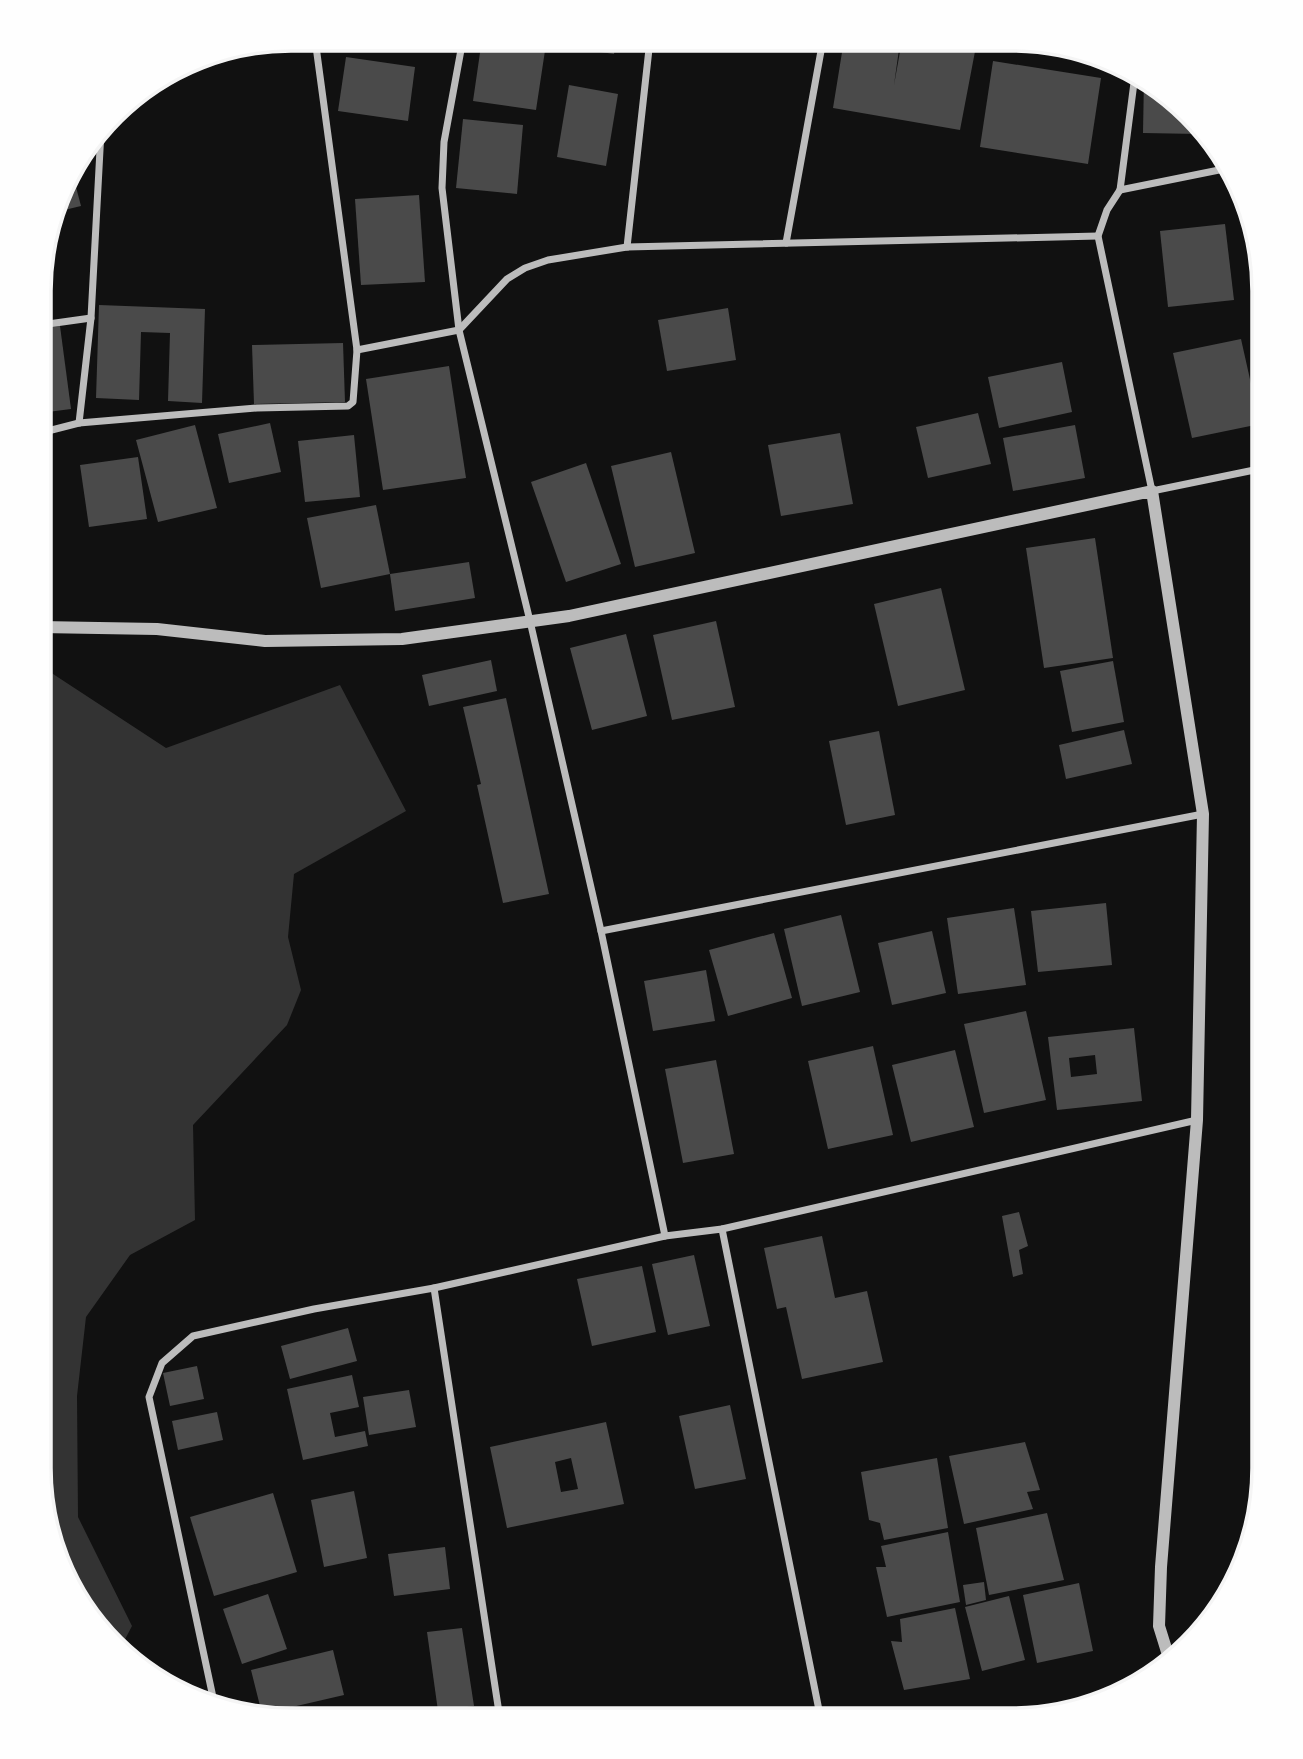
<svg xmlns="http://www.w3.org/2000/svg" width="1303" height="1759" font-family="'Nunito Sans',sans-serif">
	<style>
		.water { fill: #333 }
		.building { fill: #4a4a4a; fill-rule: evenodd }
		.lines { fill: none; stroke-linecap: round; stroke-linejoin: round }
		.minor { stroke: #bcbcbc; stroke-width: 7 }
		.tertiary { stroke: #bcbcbc; stroke-width: 12 }
		.rim { fill: none; stroke: #f5f5f5; stroke-width: 3.5 }
	</style>
	<rect width="100%" height="100%" fill="#111"/>
	<!-- water -->
	<path class="water" d="M50,672L166,748L340,685L406,811L294,874L288,937L301,990L287,1025L193,1125L195,1220L130,1255L86,1317L77,1396L78,1517L132,1626L122,1645L65,1580L39,1468L40,674Z"/>
	<!-- building -->
	<g class="building">
		<path d="M482,39H616L614,54L546,44L536,110L473,101Z"/>
		<path d="M844,40L900,42L894,85L901,46L933,52L916,48L918,40L977,41L960,130L833,108Z"/>
		<path d="M346,57L415,67L408,121L338,111Z"/>
		<path d="M993,61L1101,78L1088,164L980,147Z"/>
		<path d="M1144,78L1153,81L1199,134L1143,133Z"/>
		<path d="M569,85L618,94L606,166L557,157Z"/>
		<path d="M463,119L523,125L517,194L456,188Z"/>
		<path d="M71,168L81,206L56,212L60,200Z"/>
		<path d="M419,195L425,282L361,285L355,199Z"/>
		<path d="M1225,224L1234,300L1168,307L1160,231Z"/>
		<path d="M1253,250H1255L1264,287L1260,288Z"/>
		<path d="M99,305L205,309L202,403L168,401L170,333L141,332L139,400L96,398Z"/>
		<path d="M728,308L736,360L667,371L658,320Z"/>
		<path d="M1264,320V339H1263L1260,321Z"/>
		<path d="M60,326L71,409L40,413L41,328Z"/>
		<path d="M1241,339L1260,424L1192,438L1173,353Z"/>
		<path d="M343,343L345,402L254,404L252,345Z"/>
		<path d="M1062,362L1072,412L999,428L988,377Z"/>
		<path d="M449,366L466,478L383,490L366,379Z"/>
		<path d="M978,413L991,464L928,478L916,427Z"/>
		<path d="M270,423L281,472L229,483L218,434Z"/>
		<path d="M195,425L217,508L158,522L136,440Z"/>
		<path d="M1075,425L1085,478L1013,491L1003,438Z"/>
		<path d="M840,433L853,504L781,516L768,445Z"/>
		<path d="M354,435L360,497L305,502L298,441Z"/>
		<path d="M671,452L695,553L635,567L611,466Z"/>
		<path d="M138,457L147,519L89,527L80,465Z"/>
		<path d="M586,463L621,564L566,582L531,482Z"/>
		<path d="M376,505L390,574L321,588L307,518Z"/>
		<path d="M1095,538L1113,658L1044,668L1026,548Z"/>
		<path d="M469,562L475,598L395,611L390,574Z"/>
		<path d="M941,588L965,690L898,706L874,604Z"/>
		<path d="M716,621L735,707L672,720L653,635Z"/>
		<path d="M626,634L647,716L592,730L570,648Z"/>
		<path d="M491,660L497,691L429,706L422,675Z"/>
		<path d="M1113,661L1124,722L1072,732L1060,671Z"/>
		<path d="M506,698L549,894L503,903L477,785L481,784L463,707Z"/>
		<path d="M1124,730L1132,764L1066,779L1059,745Z"/>
		<path d="M879,731L895,815L846,825L829,741Z"/>
		<path d="M1106,903L1112,965L1038,972L1031,911Z"/>
		<path d="M1014,908L1026,985L958,994L947,918Z"/>
		<path d="M841,915L860,992L802,1006L784,929Z"/>
		<path d="M932,931L946,993L892,1005L878,943Z"/>
		<path d="M774,933L792,998L728,1016L709,950Z"/>
		<path d="M706,970L715,1021L653,1031L644,981Z"/>
		<path d="M1026,1011L1046,1100L984,1113L964,1024Z"/>
		<path d="M1134,1028L1142,1101L1057,1110L1048,1037ZM1095,1055L1097,1074L1071,1077L1069,1058Z"/>
		<path d="M873,1046L893,1135L828,1149L808,1061Z"/>
		<path d="M955,1050L974,1127L911,1142L892,1065Z"/>
		<path d="M716,1060L734,1154L683,1163L665,1069Z"/>
		<path d="M1019,1212L1028,1246L1019,1250L1023,1274L1013,1277L1002,1216Z"/>
		<path d="M822,1236L835,1298L867,1291L883,1362L802,1379L786,1307L777,1309L764,1248Z"/>
		<path d="M694,1255L710,1326L668,1335L652,1264Z"/>
		<path d="M642,1266L656,1332L592,1346L577,1279Z"/>
		<path d="M348,1328L357,1361L290,1379L281,1346Z"/>
		<path d="M197,1366L204,1399L170,1406L163,1373Z"/>
		<path d="M352,1375L359,1407L330,1413L335,1437L365,1431L368,1446L303,1460L287,1389Z"/>
		<path d="M409,1390L416,1427L369,1435L363,1397Z"/>
		<path d="M730,1405L746,1479L695,1489L679,1416Z"/>
		<path d="M217,1412L223,1440L178,1450L172,1421Z"/>
		<path d="M606,1422L624,1504L507,1528L490,1447ZM571,1458L578,1489L561,1492L555,1462Z"/>
		<path d="M1025,1442L1040,1490L1027,1492L1033,1509L964,1524L949,1456Z"/>
		<path d="M937,1458L948,1528L884,1540L880,1523L869,1520L861,1472Z"/>
		<path d="M354,1491L367,1558L324,1567L311,1500Z"/>
		<path d="M273,1493L297,1572L214,1596L190,1517Z"/>
		<path d="M1047,1513L1064,1580L989,1595L976,1528Z"/>
		<path d="M1243,1531L1248,1532L1241,1553L1240,1552Z"/>
		<path d="M948,1532L960,1602L887,1617L876,1567H886L881,1546Z"/>
		<path d="M445,1547L450,1589L394,1596L388,1554Z"/>
		<path d="M984,1582L986,1600L966,1605L963,1585Z"/>
		<path d="M1079,1583L1093,1651L1037,1663L1023,1595Z"/>
		<path d="M268,1594L287,1649L242,1664L223,1609Z"/>
		<path d="M1009,1596L1025,1660L982,1671L965,1607Z"/>
		<path d="M955,1608L970,1679L904,1690L891,1641L902,1642L900,1619Z"/>
		<path d="M462,1628L474,1706L438,1711L427,1632Z"/>
		<path d="M333,1650L344,1695L262,1714L251,1670Z"/>
	</g>
	<g class="lines">
		<!-- minor -->
		<g class="minor">
			<path d="M463,39L444,142L442,188L459,330L530,621L601,931L665,1236"/>
			<path d="M1135,75L1120,190L1107,210L1098,236L1152,491L1264,468"/>
			<path d="M1120,190L1229,168"/>
			<path d="M786,243L823,40"/>
			<path d="M627,247L650,40"/>
			<path d="M41,325L91,318"/>
			<path d="M357,350L459,330L507,279L525,268L548,260L627,247L1098,236"/>
			<path d="M79,423L91,318L101,131"/>
			<path d="M40,433L79,423L257,408L348,406L353,402L357,350L315,39"/>
			<path d="M601,931L1203,814"/>
			<path d="M722,1229L821,1720"/>
			<path d="M434,1288L500,1719"/>
			<path d="M214,1702L149,1397L162,1363L193,1336L314,1309L434,1288L665,1236L722,1229L1197,1120"/>
		</g>
		<!-- tertiary -->
		<path class="tertiary" d="M40,627L157,629L265,641L402,639L569,616L1152,491L1203,814L1197,1120L1161,1567L1159,1626L1168,1655"/>
	</g>
	<!-- crop -->
	<path d="M0 0H1303V1759H0ZM291 51H1012A240 240 0 0 1 1252 291V1468A240 240 0 0 1 1012 1708H291A240 240 0 0 1 51 1468V291A240 240 0 0 1 291 51Z" fill="#fefefe" fill-rule="evenodd"/>
	<path class="rim" d="M291 51H1012A240 240 0 0 1 1252 291V1468A240 240 0 0 1 1012 1708H291A240 240 0 0 1 51 1468V291A240 240 0 0 1 291 51Z"/>
</svg>
